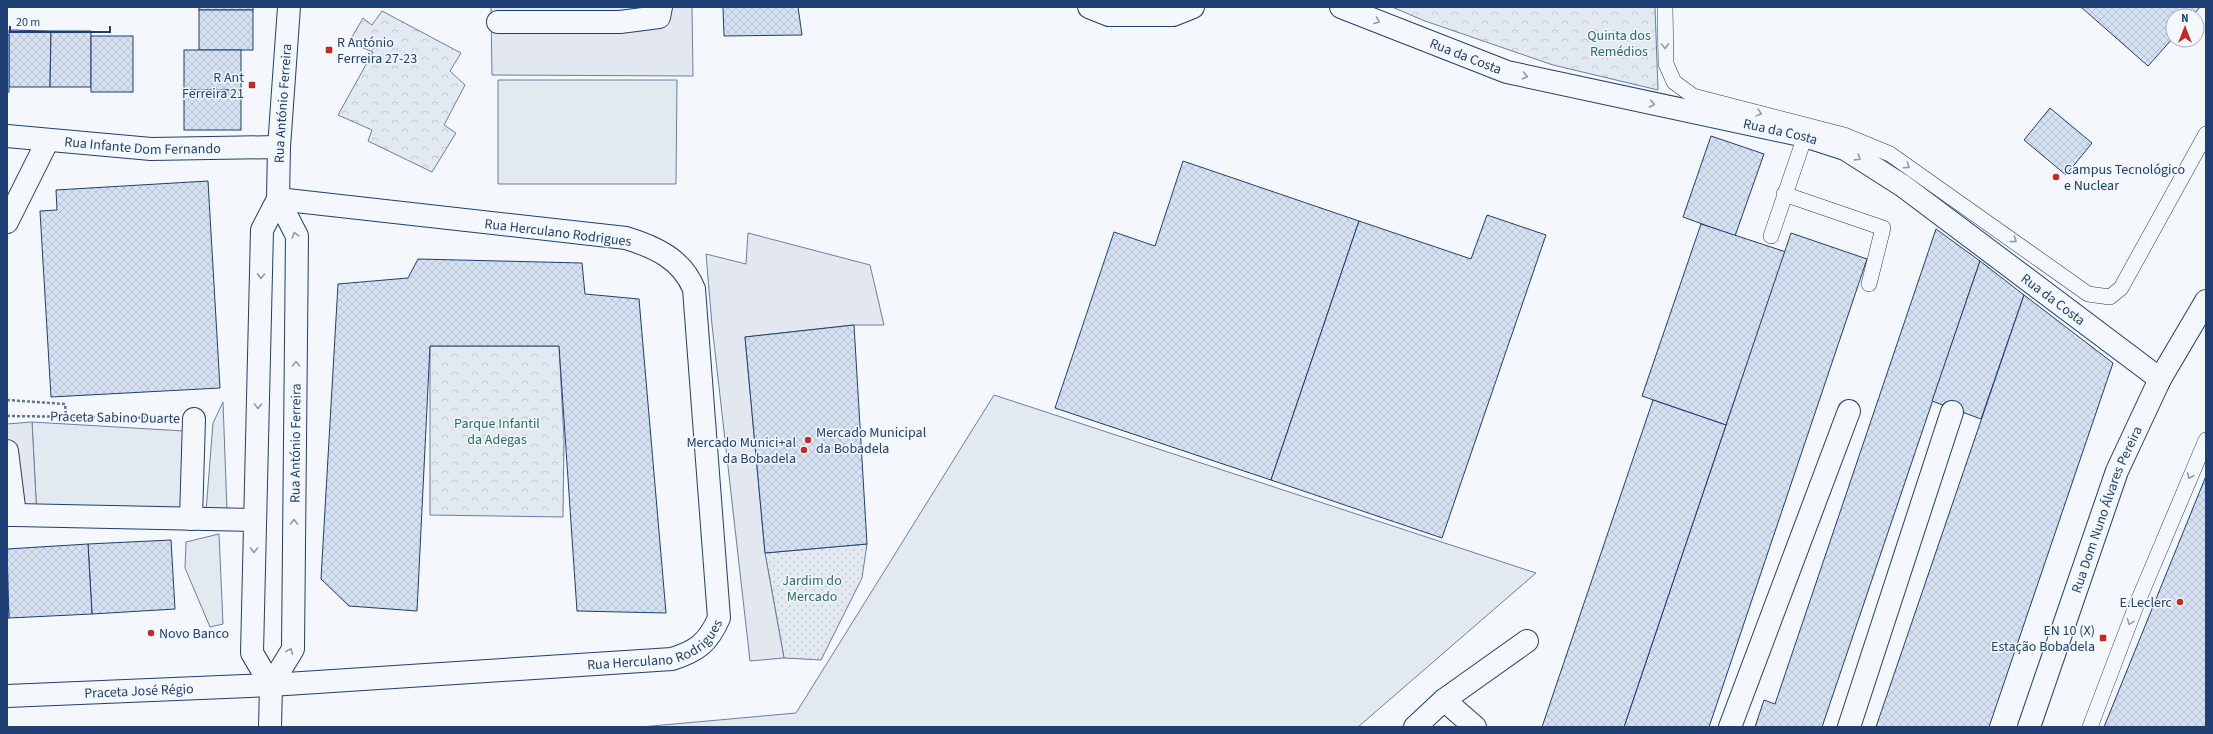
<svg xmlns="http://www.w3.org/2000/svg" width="2213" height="734" font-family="'Source Sans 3',sans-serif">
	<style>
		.grass { fill: #e3e9f0; stroke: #687fa3 }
		.park { fill: url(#park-crowns); stroke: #687fa3 }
		.garden { fill: url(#garden-dots); stroke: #687fa3 }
		.parking { fill: #e3e8f0; stroke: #687fa3 }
		.building { fill: url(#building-cross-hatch); stroke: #1d3f73 }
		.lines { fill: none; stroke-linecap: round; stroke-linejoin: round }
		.service-casing { stroke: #1d3f73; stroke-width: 16 }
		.minor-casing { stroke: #1d3f73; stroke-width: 24 }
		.primary-casing { stroke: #1d3f73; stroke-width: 24 }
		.path { stroke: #5e769c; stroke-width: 2.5; stroke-dasharray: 3 2; stroke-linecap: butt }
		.service { stroke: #f4f7fb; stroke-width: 15 }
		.minor { stroke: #f4f7fb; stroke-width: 22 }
		.primary { stroke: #f4f7fb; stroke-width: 22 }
		.oneway { stroke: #889bb7 }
		.poi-dot { fill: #c62828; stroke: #f4f7fb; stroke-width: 1.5 }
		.labels { text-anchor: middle; stroke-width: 3; stroke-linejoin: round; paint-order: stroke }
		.park-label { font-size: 14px; fill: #2c6c60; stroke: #f4f7fb }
		.poi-label { font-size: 14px; fill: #1d3f73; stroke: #f4f7fb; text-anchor: start }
		.street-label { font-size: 14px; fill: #1d3f73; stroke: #f4f7fb }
	</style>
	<defs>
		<pattern id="park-crowns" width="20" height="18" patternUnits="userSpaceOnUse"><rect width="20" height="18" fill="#e3e9f0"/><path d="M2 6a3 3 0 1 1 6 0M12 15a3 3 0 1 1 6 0" fill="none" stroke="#c2c9d1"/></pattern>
		<pattern id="garden-dots" width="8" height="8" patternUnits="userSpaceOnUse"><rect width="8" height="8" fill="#e3e9f0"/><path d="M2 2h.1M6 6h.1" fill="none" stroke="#c2c9d1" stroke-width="1.8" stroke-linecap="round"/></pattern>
		<pattern id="building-cross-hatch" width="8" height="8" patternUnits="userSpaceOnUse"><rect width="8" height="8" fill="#d5e0f0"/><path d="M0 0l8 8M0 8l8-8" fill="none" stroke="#b6c1d1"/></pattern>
	</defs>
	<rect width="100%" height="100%" fill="#f4f7fb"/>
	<!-- grass -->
	<g class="grass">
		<path d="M498,80H677L676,184H498Z"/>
		<path d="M994,395L1536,573L1358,727H641L796,713Z"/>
		<path d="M223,402L227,511H206L213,423Z"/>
		<path d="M32,422L184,431L182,509L37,518Z"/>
		<path d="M219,534L223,624L210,627L185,568L186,542Z"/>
	</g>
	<!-- park -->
	<g class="park">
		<path d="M1392,7H1655L1658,90L1553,65L1425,21Z"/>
		<path d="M382,11L461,53L450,71L465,85L444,125L456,133L432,172L368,141L372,130L338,115L373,52L349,42L363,18L372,25Z"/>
		<path d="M430,346H559L564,439L563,517L430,515Z"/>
	</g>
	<!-- garden -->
	<path class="garden" d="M867,544L862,578L821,660L784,658L765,553Z"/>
	<!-- parking -->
	<g class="parking">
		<path d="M491,7H692L693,76L492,75Z"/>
		<path d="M748,233L870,265L884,325H854L745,337L765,553L784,658L750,661L712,325L706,254L746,264Z"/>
		<path d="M32,422L37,518L7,520V424Z"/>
	</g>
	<!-- building -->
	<g class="building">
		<rect x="199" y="7" width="54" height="3"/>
		<path d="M723,7H798L802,35L724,36Z"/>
		<path d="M2081,7H2200L2192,16H2173V38L2148,66Z"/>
		<rect x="199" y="10" width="54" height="40"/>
		<path d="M9,30L51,31L50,87H9Z"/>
		<path d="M51,31H91V87H50Z"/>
		<rect x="7" y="35" width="2" height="57"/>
		<rect x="91" y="36" width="42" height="56"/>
		<rect x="184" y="50" width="57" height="40"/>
		<rect x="184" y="90" width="57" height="40"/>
		<path d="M2050,108L2092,143L2066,175L2024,140Z"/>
		<path d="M1711,136L1764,154L1735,236L1683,217Z"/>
		<path d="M1183,161L1359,221L1271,480L1055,408L1114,232L1155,246Z"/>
		<path d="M208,181L220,388L51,397L40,211L57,210L56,190Z"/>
		<path d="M1487,215L1546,235L1442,538L1271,480L1359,221L1471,259Z"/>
		<path d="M1701,224L1786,252L1726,425L1642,396Z"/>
		<path d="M1936,229L1980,261L1822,727H1755L1764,700L1775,704Z"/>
		<path d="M1791,233L1867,259L1709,727H1624Z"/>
		<path d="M418,259L582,263L585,294L639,299L666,613L577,611L559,346H430L417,611L349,606L321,579L338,284L408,278Z"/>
		<path d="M1980,261L2024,295L1981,419L1932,401Z"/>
		<path d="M2024,295L2113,363L1989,727H1876Z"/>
		<path d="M854,325L867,544L765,553L745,337Z"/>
		<path d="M1653,400L1726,425L1624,727H1542Z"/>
		<path d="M2206,476V727H2104Z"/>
		<path d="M171,540L175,609L92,614L88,544Z"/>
		<path d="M88,544L92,614L9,618L7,549Z"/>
		<path d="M7,583L9,618H7Z"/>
	</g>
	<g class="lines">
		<!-- service casing -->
		<g class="service-casing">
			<g id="service">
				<path d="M1665,7L1666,64L1674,82L1693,96L1844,135L1890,154L2088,294L2110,297L2121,288L2206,134"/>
				<path d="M1784,194L1883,228L1869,284"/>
				<path d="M1771,236L1805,136"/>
				<path d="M2090,727L2136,606L2206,440"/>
			</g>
		</g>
		<!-- minor casing -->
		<g class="minor-casing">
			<g id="minor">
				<path d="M1089,7L1109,15H1173L1193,7"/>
				<path id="s1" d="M1341,7L1507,72L1805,136L1845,149L1903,186L2160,379"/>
				<path d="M498,22H620L659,17L661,7"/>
				<path id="s2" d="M7,136L151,149L279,147"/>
				<path d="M7,222L48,140"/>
				<path d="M7,451L15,515H7"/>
				<path d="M15,515L255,520"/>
				<path d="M191,519L194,419"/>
				<path id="s3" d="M271,685L252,653L262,230L278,199L279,147L289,7"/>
				<path id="s4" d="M7,696L271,685L672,659C697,651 708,643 719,618L694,289C682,259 655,247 626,238L278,199"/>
				<path d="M1444,700L1475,727"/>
				<path id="s5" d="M270,727L271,685L293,649L297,236L278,199"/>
				<path d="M1415,727L1444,700L1527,641"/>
				<path d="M1730,727L1849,411"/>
				<path d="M1849,727L1952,412"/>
			</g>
		</g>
		<!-- primary casing -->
		<g class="primary-casing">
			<g id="primary">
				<path id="s6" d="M2029,727L2117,471L2160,379L2206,301"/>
			</g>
		</g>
		<!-- path -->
		<g class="path">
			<path d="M7,400L65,404L66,416"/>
			<path d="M7,416L166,418"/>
		</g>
		<!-- service -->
		<use href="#service" class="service"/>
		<!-- minor -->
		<use href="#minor" class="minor"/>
		<!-- primary -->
		<use href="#primary" class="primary"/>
	</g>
	<!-- one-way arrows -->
	<defs><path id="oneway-chevron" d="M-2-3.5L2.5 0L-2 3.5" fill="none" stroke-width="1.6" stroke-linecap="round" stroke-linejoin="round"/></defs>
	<g class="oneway">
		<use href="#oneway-chevron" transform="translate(1377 21) rotate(22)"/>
		<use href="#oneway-chevron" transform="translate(1665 46) rotate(89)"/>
		<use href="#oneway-chevron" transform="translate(1525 76) rotate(12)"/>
		<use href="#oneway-chevron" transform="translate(1652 104) rotate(12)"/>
		<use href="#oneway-chevron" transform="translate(1759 113) rotate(15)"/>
		<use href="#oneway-chevron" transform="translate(1858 158) rotate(32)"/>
		<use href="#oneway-chevron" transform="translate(1907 166) rotate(34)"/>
		<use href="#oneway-chevron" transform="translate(295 235) rotate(-107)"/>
		<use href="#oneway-chevron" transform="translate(2014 240) rotate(36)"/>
		<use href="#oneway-chevron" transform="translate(261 276) rotate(91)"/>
		<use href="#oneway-chevron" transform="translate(296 364) rotate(-89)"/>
		<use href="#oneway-chevron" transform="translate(258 406) rotate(91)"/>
		<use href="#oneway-chevron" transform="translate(2190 476) rotate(114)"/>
		<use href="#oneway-chevron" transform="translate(294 522) rotate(-89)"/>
		<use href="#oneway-chevron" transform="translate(254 550) rotate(91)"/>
		<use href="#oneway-chevron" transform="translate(2130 622) rotate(111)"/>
		<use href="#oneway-chevron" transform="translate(290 651) rotate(-68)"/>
	</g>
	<!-- markers -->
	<g class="poi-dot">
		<rect x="325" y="46" width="8" height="8" rx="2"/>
		<rect x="248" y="81" width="8" height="8" rx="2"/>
		<circle cx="2056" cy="177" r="4"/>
		<circle cx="808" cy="440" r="4"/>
		<circle cx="804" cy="450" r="4"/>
		<circle cx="2180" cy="602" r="4"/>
		<circle cx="151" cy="633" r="4"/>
		<rect x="2099" y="634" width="8" height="8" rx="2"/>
	</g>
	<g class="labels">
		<!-- park labels -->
		<g class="park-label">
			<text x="1619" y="40">Quinta dos<tspan x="1619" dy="16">Remédios</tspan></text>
			<text x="497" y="428">Parque Infantil<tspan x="497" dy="16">da Adegas</tspan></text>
			<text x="812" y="585">Jardim do<tspan x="812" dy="16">Mercado</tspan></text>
		</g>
		<!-- poi labels -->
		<g class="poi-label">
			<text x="337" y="47">R António<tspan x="337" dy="16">Ferreira 27-23</tspan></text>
			<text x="244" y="82" text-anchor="end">R Ant<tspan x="244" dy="16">Ferreira 21</tspan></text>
			<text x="2064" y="174">Campus Tecnológico<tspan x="2064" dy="16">e Nuclear</tspan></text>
			<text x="816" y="437">Mercado Municipal<tspan x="816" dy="16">da Bobadela</tspan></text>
			<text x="796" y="447" text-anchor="end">Mercado Munici+al<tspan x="796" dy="16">da Bobadela</tspan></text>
			<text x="2172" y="607" text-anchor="end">E.Leclerc</text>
			<text x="2095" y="635" text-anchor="end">EN 10 (X)<tspan x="2095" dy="16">Estação Bobadela</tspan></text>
			<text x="159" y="638">Novo Banco</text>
		</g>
		<!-- street labels -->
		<g class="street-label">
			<text dy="5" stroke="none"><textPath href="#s1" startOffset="134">Rua da Costa</textPath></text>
			<text dy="5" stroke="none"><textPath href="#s3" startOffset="591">Rua António Ferreira</textPath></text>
			<text dy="5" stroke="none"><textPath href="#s1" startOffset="458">Rua da Costa</textPath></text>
			<text dy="5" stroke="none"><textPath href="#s2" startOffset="136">Rua Infante Dom Fernando</textPath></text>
			<text transform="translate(558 232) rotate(7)" y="5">Rua Herculano Rodrigues</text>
			<text dy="5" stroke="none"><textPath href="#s1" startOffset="782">Rua da Costa</textPath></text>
			<text transform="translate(115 417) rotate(1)" y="5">Praceta Sabino Duarte</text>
			<text dy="5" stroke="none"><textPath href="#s5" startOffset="290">Rua António Ferreira</textPath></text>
			<text dy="5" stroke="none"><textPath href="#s6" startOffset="231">Rua Dom Nuno Álvares Pereira</textPath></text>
			<text dy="5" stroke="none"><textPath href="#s4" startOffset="655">Rua Herculano Rodrigues</textPath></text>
			<text dy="5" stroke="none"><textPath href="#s4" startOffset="132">Praceta José Régio</textPath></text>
		</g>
	</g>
	<!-- border -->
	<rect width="2213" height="734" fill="none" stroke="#1d3f73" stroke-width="16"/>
	<!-- north arrow -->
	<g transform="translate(2185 28)"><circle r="19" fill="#f4f7fb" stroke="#9eadc5"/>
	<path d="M0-3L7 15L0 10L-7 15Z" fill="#c62828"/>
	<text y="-6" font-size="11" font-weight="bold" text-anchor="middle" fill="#1d3f73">N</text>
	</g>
	<!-- scale -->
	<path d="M10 26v6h100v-6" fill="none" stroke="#1d3f73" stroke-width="2"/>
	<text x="16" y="26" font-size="12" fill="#1d3f73" stroke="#f4f7fb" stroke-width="3" paint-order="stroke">20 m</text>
</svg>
